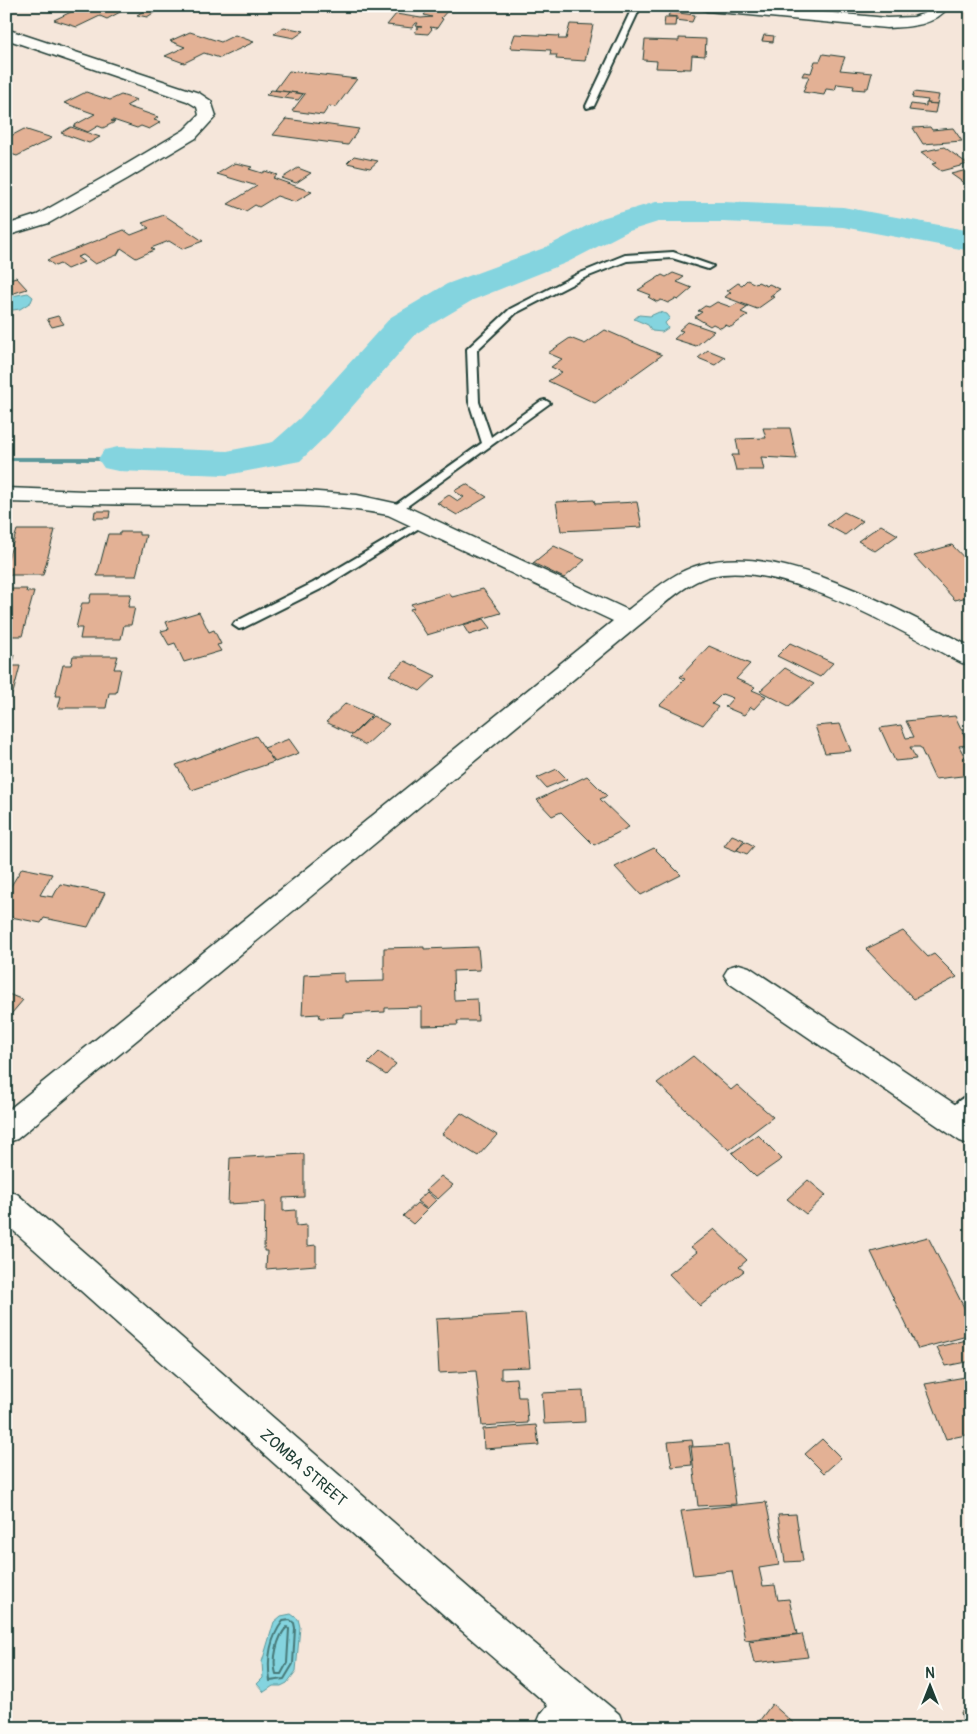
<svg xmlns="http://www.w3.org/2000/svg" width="977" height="1734" font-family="Pangolin,sans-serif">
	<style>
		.water { fill: #84d4df; stroke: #5c989b }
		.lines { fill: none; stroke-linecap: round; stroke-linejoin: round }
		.shore { stroke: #477978; stroke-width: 2 }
		.stream { fill: #5c989b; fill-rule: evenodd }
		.river { fill: #84d4df; fill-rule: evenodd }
		.building { fill: #e3b195; stroke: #1f3d34 }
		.lane-casing { stroke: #1f3d34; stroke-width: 4 }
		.street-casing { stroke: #1f3d34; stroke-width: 3 }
		.lane { fill: #fdfcf7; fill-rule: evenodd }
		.street { fill: #fdfcf7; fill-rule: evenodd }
		.labels { text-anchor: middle; stroke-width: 4; stroke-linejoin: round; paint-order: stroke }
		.near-street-label { font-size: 16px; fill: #1f3d34; stroke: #fdfcf7 }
	</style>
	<rect width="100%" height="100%" fill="#f5e6da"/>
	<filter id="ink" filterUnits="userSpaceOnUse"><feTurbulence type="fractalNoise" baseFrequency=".02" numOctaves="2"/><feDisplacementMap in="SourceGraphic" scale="10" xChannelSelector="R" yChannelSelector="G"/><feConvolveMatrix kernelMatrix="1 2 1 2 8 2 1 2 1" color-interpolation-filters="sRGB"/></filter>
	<g filter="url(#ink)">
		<!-- water -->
		<g class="water">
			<path d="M28,293L33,297L31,302L20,309L6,311V297Z"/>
			<path d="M659,312L667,314L670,318L665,323L668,328L662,332L652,331L648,325L634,319L639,315L650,316Z"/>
			<path d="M291,1614L298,1619L300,1627L296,1671L287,1683L281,1686H273L264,1692L257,1684L263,1678L262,1662L274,1622L281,1616Z"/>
		</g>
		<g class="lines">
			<!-- shore -->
			<g class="shore">
				<path d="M290,1620L294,1623L295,1628L293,1664L284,1679L270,1681C267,1660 270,1638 283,1621Z"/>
				<path d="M287,1627L289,1629L287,1663L281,1674H276C272,1660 277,1637 287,1627Z"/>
			</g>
			<!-- stream -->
			<path class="stream" d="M6,457H118L121,459L118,461H6Z"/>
			<!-- river -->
			<path class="river" d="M656,202H723L843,207L971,231V251L843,227L723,222H658L626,232L568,262L473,300L417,333L328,434L300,461L227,475L118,471L104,468L98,459L104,450L118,447L227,451L273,442L300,418L391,317L447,284L544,248L602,218Z"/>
		</g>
		<!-- building -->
		<g class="building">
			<path d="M56,6H107L122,11L107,19L100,16L77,27L54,20L73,11Z"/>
			<path d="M430,7L449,9L441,18L443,19L437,28L430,27L432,29L428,34L415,33L418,27H422L416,26L418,23H416L412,28L387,25L396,14L421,18L432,17L424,15Z"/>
			<path d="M145,10L155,12L147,17L137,15Z"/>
			<path d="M670,12L695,15L692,22L676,20L678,17L668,16Z"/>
			<path d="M665,17H676L675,26H664Z"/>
			<path d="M570,24L593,25L585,61L556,59L557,55H550L551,50L510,48L515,34L559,36L558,39H566Z"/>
			<path d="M284,27L304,31L294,38L274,34Z"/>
			<path d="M190,32L221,42L235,35L254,42L220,58L204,53L184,63L165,56L185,47L170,41Z"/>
			<path d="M764,35L774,36L773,42L762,41Z"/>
			<path d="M679,38L706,39L705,56L692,55L691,69L656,68L657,61L643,60L645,40L679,41Z"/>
			<path d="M823,54L845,57L840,70L872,73L868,88H865V90L853,89L854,86L837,84L835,90L826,89L824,95L803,92L809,76H802L804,72L811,73L815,61H820Z"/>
			<path d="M289,71L357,79L336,107L329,106L323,115L292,111L305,94L275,90Z"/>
			<path d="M271,90L289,92L284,98L266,95Z"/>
			<path d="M86,92L110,100L121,95L137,100L126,106L158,117L154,120L161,122L149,129L141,126L137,128L113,120L111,121L115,122L103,128L98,126L88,132L73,126L95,114L64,103Z"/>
			<path d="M289,92L303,94L298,100L284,98Z"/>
			<path d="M914,92L939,95L937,104L927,103L928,100L912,98Z"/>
			<path d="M926,103L937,104L935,113L909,110L911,104L926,106Z"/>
			<path d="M286,119L359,129L348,145L273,135Z"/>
			<path d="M71,127L100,137L89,143L61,133Z"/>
			<path d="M930,127L932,130L953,128L962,141L923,144L913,128Z"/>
			<path d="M24,129L52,138L17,156L11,154L6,156V136L9,137Z"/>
			<path d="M944,147L968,164L941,171L932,164L936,163L921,152Z"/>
			<path d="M354,156L378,161L370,168L347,163Z"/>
			<path d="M235,163L252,167L249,169L262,173L265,171L277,175L273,178L312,192L295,202L277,196L259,207L255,205L246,211L228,204L257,186L217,174Z"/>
			<path d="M298,168L311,173L296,183L282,178Z"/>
			<path d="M971,169V191L964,187L968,186L951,174Z"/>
			<path d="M164,215L203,241L182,249L169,241L151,248L154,250L136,258L121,248L117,255L95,264L83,255L77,257L84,262L67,269L60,264L55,266L47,260L124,230L131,235L149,228L142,223Z"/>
			<path d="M673,273L684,277L677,282L692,288L678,300L675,299L668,303L661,300L657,302L648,297L651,295L638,290L662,275L666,277Z"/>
			<path d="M16,277L27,289L11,294L6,289V280Z"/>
			<path d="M747,280L756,284L758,282L767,286L769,284L780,289L770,296L774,297L757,309L725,297L731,292L727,291L738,283L742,285Z"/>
			<path d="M717,302L731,307L738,303L748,307L741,312L748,315L731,327L725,325L721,328L713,324L710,326L695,317L702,312L698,311L705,306L709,307Z"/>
			<path d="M58,316L64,324L52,327L47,319Z"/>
			<path d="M688,322L714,331L696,346L674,339L683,331L679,330Z"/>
			<path d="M605,330L662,355L595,403L548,381L562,372L551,367L562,359L548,353L570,338L585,344Z"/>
			<path d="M708,350L725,357L715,365L698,358Z"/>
			<path d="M763,428H790L797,459L761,457L764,470H736L732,455H739L736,439L766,438Z"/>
			<path d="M466,484L487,497L457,515L437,503L449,495L458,501L464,497L454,491Z"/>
			<path d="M594,500L595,504L637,502L642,527L561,531L556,502Z"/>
			<path d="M95,511H110L109,518H94Z"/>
			<path d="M844,512L863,521L845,535L827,525Z"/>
			<path d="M881,525L898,535L875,551L858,541Z"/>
			<path d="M17,530H55L43,575H6V565Z"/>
			<path d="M120,532H139V535H146L136,576H97L108,534H120Z"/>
			<path d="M952,545L971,565V596L955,600L914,556Z"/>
			<path d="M554,546L585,560L564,578L533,563Z"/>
			<path d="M9,589H27L26,592H34L22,636H6V592Z"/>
			<path d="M483,589L501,613L427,635L410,609L414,608L411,604L449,593L452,597Z"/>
			<path d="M91,594H131L128,607H135L131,625H124L121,639H80L82,628H76L82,603H89Z"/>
			<path d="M199,612L209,632L214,630L221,644L217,645L221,651L184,662L175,643L169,645L161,631L169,629L166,622Z"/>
			<path d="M484,619L491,628L469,635L463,625Z"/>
			<path d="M790,643L833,663L820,677L777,656Z"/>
			<path d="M709,646L750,664L736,679L755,687L752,690L766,696L754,709L751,707L744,715L725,707L733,698L722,694L712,704L718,707L703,725L660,705L685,679L680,677Z"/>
			<path d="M6,655H15L12,666H20L13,693H6Z"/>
			<path d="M73,656H118L114,669H121L116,693H109L106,708H58L61,696H55L63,665H71Z"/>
			<path d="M405,661L436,676L420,691L389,675Z"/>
			<path d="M785,668L814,684L789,706L760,691Z"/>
			<path d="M346,703L372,715L352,735L326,722Z"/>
			<path d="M373,716L389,724L366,745L350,737Z"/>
			<path d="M955,716L969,745L959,746L971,769V775L935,779L920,747H910L916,759L895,761L880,728L901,725L906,738L914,737L906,721Z"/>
			<path d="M840,724L851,751L825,753L815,726Z"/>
			<path d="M256,736L274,762L192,790L176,765Z"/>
			<path d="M289,739L299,753L275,762L264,748Z"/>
			<path d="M557,769L567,779L546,788L537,778Z"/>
			<path d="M587,776L607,796L600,799L629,827L594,845L561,812L552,816L537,800Z"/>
			<path d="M732,835L744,840L736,851L724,846Z"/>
			<path d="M745,841L754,846L747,854L737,850Z"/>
			<path d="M654,848L681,875L641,895L615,867Z"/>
			<path d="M22,868L52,874L40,895L53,897L60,884L105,893L88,927L44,918L41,923L6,916V894Z"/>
			<path d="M903,931L928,957L934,954L957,977L914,999L866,949Z"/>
			<path d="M424,947V949L478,947L480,970L453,971L454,1000L477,999L478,1021H457L458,1025L422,1026V1007L385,1008V1012L343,1014V1017L320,1018L319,1014L302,1015L304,975L344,973V982L384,981V948Z"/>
			<path d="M6,993L23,1000L6,1020Z"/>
			<path d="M379,1052L396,1064L386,1075L368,1063Z"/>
			<path d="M693,1056L731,1090L737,1085L773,1117L729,1150L657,1083Z"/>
			<path d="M461,1113L497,1135L478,1156L442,1134Z"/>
			<path d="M758,1135L782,1159L756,1177L732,1153Z"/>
			<path d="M304,1154V1197L283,1198V1211L296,1210V1226L307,1225V1246L316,1245V1265L266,1269L267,1251H264L265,1202L228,1204L230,1158Z"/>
			<path d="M441,1176L453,1185L438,1199L426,1190Z"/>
			<path d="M808,1180L826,1195L806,1214L787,1199Z"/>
			<path d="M427,1192L436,1200L427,1209L417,1201Z"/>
			<path d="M417,1203L427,1210L413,1224L403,1216Z"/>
			<path d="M714,1229L747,1260L739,1267L744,1271L700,1306L669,1274L697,1252L691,1247Z"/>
			<path d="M928,1237L971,1321V1335L918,1349L871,1252Z"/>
			<path d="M525,1314L530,1367L501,1368V1379L516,1378L518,1397H526L528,1423L482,1426L476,1371L439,1373L436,1319Z"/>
			<path d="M971,1339V1361L946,1366L937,1347Z"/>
			<path d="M971,1376V1434L946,1439L925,1384Z"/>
			<path d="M583,1391L585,1422L544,1424L542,1393Z"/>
			<path d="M536,1425L539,1445L484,1449L483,1429Z"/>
			<path d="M822,1439L841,1458L824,1473L805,1454Z"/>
			<path d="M692,1440L693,1446H689L692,1465L672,1467L668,1442Z"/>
			<path d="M728,1445L736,1504L698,1506L691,1447Z"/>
			<path d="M766,1502L779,1565L759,1568L763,1586L775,1585L778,1600L789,1599L797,1634L745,1640L732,1571L693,1575L681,1511Z"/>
			<path d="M796,1514L803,1561L785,1562L778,1515Z"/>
			<path d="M802,1634L808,1657L754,1663L749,1641Z"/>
			<path d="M772,1704L799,1728H754Z"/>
			<path d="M971,1711V1728H964L961,1712Z"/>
			<path d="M120,1720H183L182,1728H119Z"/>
		</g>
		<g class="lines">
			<!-- lane casing -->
			<g class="lane-casing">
				<g id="lane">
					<path d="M633,6H641L594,106L587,108L586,106Z"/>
					<path d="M673,252L713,266L708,269L672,258L627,261L584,278L516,313L477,350L479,402L491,437L541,401L545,400L550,403L399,512H391L389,510L391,508L482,443L469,402L467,349L510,309L578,274L625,255Z"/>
					<path d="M420,520L424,521L426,523L424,525L321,589L243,628L239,629L233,625L235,622L313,583Z"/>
					<path d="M971,1094V1110C963,1117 957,1127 946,1124L943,1119C948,1110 961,1097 971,1094Z"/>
				</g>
			</g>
			<!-- street casing -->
			<g class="street-casing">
				<g id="street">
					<path d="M700,6H756L887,18L914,17L925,13L934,6H949C935,26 910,27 887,28L707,11L702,9Z"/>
					<path d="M6,29L199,93L211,101L216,116L196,138L127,179L49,223L6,236V225L37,215L115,171L184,130L199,115L197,107L187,101L6,39Z"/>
					<path d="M6,488L85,491H305L357,495L403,505L628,610C651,592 673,572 702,564C780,541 902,612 971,647V665L962,663C900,631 781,559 711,576C683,583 660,609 638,626L17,1139L6,1143V1112L613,621L388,515C328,503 268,505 207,505C140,505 73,504 6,502Z"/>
					<path d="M739,964L749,967L971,1115V1145L960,1141L729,983L724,975L729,967Z"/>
					<path d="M6,1190L17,1194L479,1597L619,1714L625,1728H535L541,1714L548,1705L453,1623L6,1224Z"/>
				</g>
			</g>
			<!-- lane -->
			<use href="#lane" class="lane"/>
			<!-- street -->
			<use href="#street" class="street"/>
		</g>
	</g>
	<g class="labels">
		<!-- near-street labels -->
		<g class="near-street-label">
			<text transform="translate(304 1467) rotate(41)" y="6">ZOMBA STREET</text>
		</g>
	</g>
	<!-- margin -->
	<rect width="977" height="1734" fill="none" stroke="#fdfcf7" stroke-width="25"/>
	<rect x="12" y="12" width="952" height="1709" fill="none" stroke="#1f3d34" stroke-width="2" filter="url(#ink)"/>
	<!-- north arrow -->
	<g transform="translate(930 1686)" stroke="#fdfcf7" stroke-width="4" paint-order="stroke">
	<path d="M0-4L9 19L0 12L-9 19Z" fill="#1f3d34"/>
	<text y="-8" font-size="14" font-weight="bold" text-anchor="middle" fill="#1f3d34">N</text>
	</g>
</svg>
